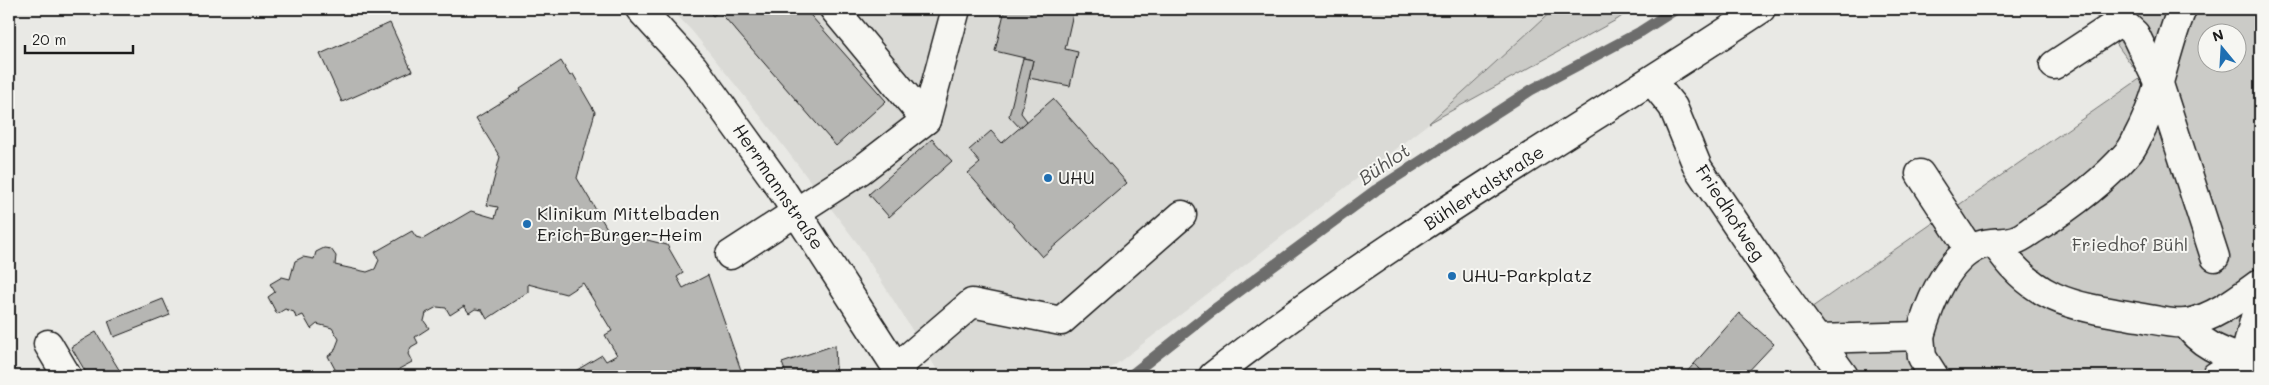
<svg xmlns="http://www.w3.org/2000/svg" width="2269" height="385" font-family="Mali,sans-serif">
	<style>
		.built { fill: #dadad6 }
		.green { fill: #cbcbc7; stroke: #747472; fill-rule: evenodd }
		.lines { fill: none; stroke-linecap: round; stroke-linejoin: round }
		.stream { stroke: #6d6d6c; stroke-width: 11 }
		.building { fill: #b6b6b3; stroke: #1c1c1c }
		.minor-casing { stroke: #1c1c1c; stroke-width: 31 }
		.minor { stroke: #f6f6f2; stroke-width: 28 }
		.poi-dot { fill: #1f6fb2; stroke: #f6f6f2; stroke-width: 2 }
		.labels { text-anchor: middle; stroke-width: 4; stroke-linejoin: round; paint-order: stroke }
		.poi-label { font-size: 18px; fill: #1c1c1c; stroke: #f6f6f2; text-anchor: start }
		.street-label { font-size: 18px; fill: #1c1c1c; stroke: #f6f6f2 }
		.park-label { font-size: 18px; fill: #51514f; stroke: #f6f6f2 }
		.water-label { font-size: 19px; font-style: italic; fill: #525251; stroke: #f6f6f2 }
	</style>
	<rect width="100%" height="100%" fill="#e9e9e5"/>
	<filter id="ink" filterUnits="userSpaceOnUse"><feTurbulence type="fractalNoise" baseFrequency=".02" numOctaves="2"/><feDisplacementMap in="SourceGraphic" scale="10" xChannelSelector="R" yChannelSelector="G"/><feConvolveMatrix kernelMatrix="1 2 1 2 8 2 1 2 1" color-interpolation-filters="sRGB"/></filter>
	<g filter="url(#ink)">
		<!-- built -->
		<path class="built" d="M671,9H1554L1429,123L1101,376H941L858,244L762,118L692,31Z"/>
		<!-- green -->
		<g class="green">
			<path d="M1554,9H1631L1618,19L1429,123Z"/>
			<path d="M2091,9H2260V376H1859L1808,310L2141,78ZM2206,32H2236V62H2206Z"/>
		</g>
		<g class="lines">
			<!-- stream -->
			<path class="stream" d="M1130,376L1211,312L1376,190L1531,90L1640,32L1676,9"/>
		</g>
		<!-- building -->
		<g class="building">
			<path d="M707,9H805L886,101L836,146L719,11L713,16Z"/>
			<path d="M1005,9H1074L1065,49L1078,52L1070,86L1029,78L1033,60L995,51Z"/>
			<path d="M390,23L412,71L342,102L320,54Z"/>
			<path d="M1023,58L1033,60L1021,113L1027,121L1020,128L1009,116Z"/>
			<path d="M561,61L570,76L573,74L595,112L577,178L608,230L667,245L683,273L677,277L683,288L708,275L743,376H567L602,355L606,361L617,355L605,335L612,331L583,283L566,294L528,284V292L487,319L482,310L475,309L469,313L464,306L450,315L446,308L437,307L426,313L424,321L429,328L415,337L418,343L411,347L408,354L412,362L399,369L397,376H330L336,371L328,356L334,352L339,339L332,328L317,324L311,329L303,315L296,318L294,312L285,309L277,314L268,297L275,292L270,284L282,277L290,279L295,261L303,257L314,259L316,252L324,248L331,249L336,256L335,265L367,272L375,269L379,260L375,252L412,231L416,237L423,239L471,211L495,218L498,207L487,205L500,157L476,118L521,90L520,88Z"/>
			<path d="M1053,99L1127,183L1042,257L968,173L980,163L969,150L991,131L1002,143Z"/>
			<path d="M932,139L952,161L889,217L869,194Z"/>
			<path d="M163,299L170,315L114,337L108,321Z"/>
			<path d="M1739,313L1774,344L1744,376H1708L1694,364Z"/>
			<path d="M96,332L123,376H88L71,347Z"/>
			<path d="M835,345L836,369L826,372L827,376H787L782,363Z"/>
			<path d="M1694,364L1708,376H1683Z"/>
		</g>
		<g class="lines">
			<!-- minor casing -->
			<g class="minor-casing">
				<g id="minor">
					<path d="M640,9L694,68L780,187L902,376"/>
					<path d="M834,9L926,120"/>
					<path d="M2054,65L2121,21L2135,34L2159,84L2215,257"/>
					<path d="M1652,81L1673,107L1698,168L1767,270L1844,376"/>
					<path d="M1920,174L1970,250"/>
					<path d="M1995,243C2033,301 2072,306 2138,317C2152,319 2172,325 2187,323C2214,318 2238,299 2260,283"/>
					<path d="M730,255L861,170L926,120L956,9"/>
					<path d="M2186,323C2199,344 2221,352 2244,360L2260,298"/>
					<path d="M1920,336C1929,304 1947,257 1981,245C1991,241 2004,244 2015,240C2022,238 2030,231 2037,227C2071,206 2102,183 2128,153C2133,148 2136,140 2139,134C2160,94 2165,50 2182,9"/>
					<path d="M1817,339L1920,336L1922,357L1934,376"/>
					<path d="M48,344L67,376"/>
					<path d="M896,368L972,303L1061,321L1182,215"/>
					<path d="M1213,376C1386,240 1578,130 1761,9"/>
					<path d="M2216,376L2244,360L2255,376"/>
				</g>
			</g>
			<!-- minor -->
			<use href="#minor" class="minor"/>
		</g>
	</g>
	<!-- markers -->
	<g class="poi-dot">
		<circle cx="1048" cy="178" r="5"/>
		<circle cx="527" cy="224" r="5"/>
		<circle cx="1452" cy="276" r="5"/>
	</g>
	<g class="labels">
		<!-- poi labels -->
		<g class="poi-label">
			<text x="1058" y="184">UHU</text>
			<text x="537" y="220">Klinikum Mittelbaden<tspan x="537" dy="21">Erich-Burger-Heim</tspan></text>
			<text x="1462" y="282">UHU-Parkplatz</text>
		</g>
		<!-- street labels -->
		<g class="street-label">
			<text transform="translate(778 187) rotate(56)" y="6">Herrmannstraße</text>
			<text transform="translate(1484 188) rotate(-33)" y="6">Bühlertalstraße</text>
			<text transform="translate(1730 213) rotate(57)" y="6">Friedhofweg</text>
		</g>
		<!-- park labels -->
		<g class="park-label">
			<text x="2130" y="251">Friedhof Bühl</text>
		</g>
		<!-- water labels -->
		<g class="water-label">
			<text transform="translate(1384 164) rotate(-34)" y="7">Bühlot</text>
		</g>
	</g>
	<!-- margin -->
	<rect width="2269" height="385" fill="none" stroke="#f6f6f2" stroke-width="30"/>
	<rect x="15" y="15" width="2239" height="355" fill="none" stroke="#1c1c1c" stroke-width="2" filter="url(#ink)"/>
	<!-- north arrow -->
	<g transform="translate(2222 48) rotate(342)"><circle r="24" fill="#f6f6f2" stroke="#9f9f9c"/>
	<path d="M0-4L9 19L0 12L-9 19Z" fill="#1f6fb2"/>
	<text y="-8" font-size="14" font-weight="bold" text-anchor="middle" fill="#1c1c1c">N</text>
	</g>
	<!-- scale -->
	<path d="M25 45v8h108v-8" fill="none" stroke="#1c1c1c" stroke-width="2.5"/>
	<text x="32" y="45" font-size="15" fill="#1c1c1c" stroke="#f6f6f2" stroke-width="4" paint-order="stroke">20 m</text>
</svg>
